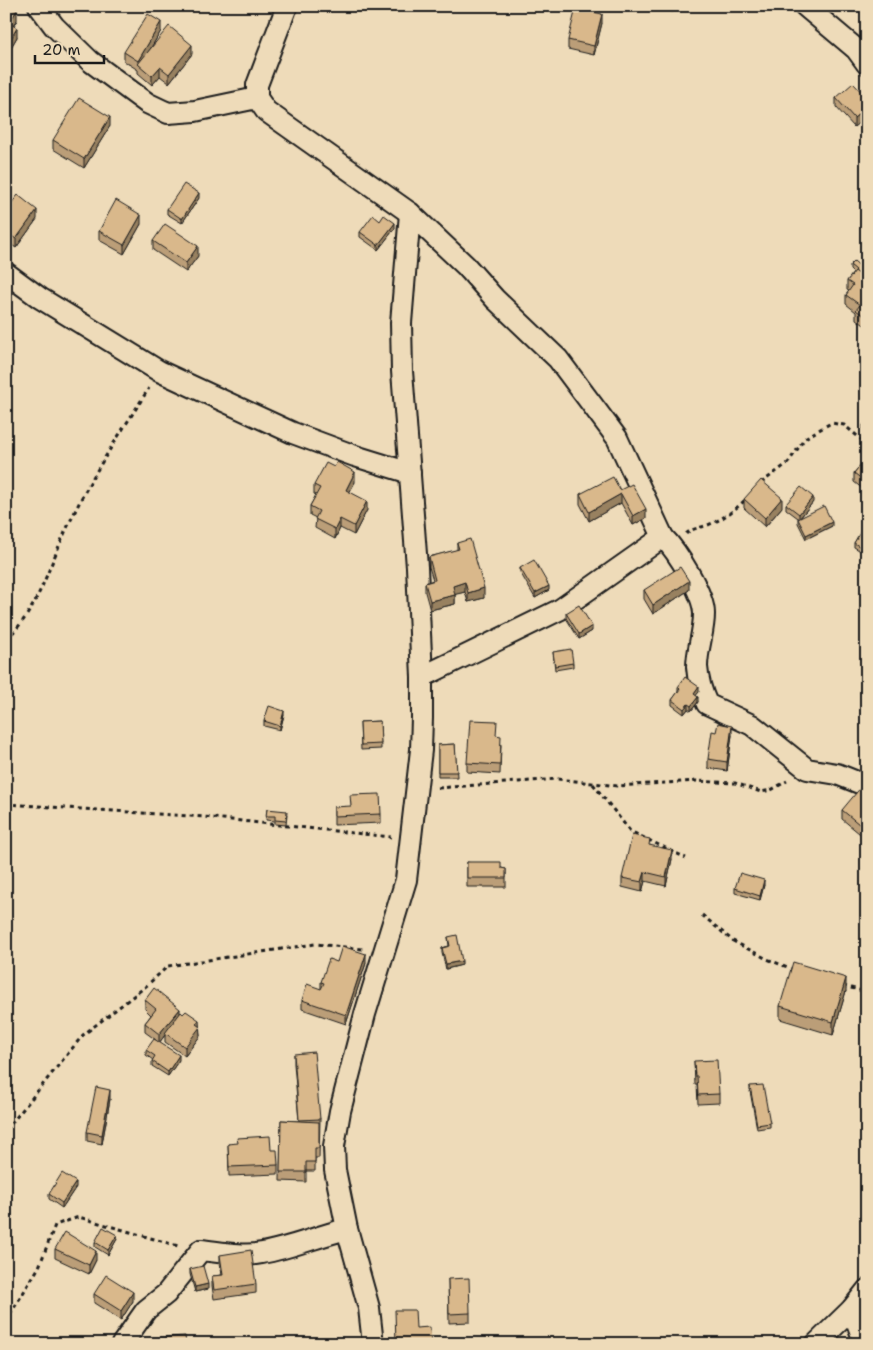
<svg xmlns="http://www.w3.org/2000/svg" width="873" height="1350" font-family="'Shantell Sans',sans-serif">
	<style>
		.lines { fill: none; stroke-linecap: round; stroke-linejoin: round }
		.minor-casing { stroke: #1c1c1c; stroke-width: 24 }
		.path { stroke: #1c1c1c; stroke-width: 3; stroke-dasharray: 4 4; stroke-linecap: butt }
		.minor { stroke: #eedbb9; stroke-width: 20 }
		.wall { fill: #bb9e78; stroke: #1c1c1c }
		.shaded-wall { fill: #988161; stroke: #1c1c1c }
		.building { fill: #d9b88b; stroke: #1c1c1c }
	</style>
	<rect width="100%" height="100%" fill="#eedbb9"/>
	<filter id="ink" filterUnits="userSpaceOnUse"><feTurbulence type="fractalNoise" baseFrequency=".02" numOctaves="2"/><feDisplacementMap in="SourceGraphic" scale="10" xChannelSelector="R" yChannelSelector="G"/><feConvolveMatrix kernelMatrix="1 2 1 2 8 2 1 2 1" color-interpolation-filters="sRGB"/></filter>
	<g filter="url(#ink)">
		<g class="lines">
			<!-- minor casing -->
			<g class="minor-casing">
				<g id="minor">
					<path d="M39,6L54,26L90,61L147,103L168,113L195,111L257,98"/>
					<path d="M287,6L257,85V98L266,111L410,213L466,266L495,299L558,359L617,438L663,537C677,551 704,594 704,614C704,632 697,649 697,667C698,680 702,693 707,704L752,725L807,769L837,774L867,786"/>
					<path d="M805,6L856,49L867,64"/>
					<path d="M6,273L40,298L159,371L293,433L355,456L410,473"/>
					<path d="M422,677L561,609L663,537"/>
					<path d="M852,1309L865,1344"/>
					<path d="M122,1344L146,1310L166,1294L201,1250C220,1252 243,1257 262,1253C291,1248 318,1236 347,1229"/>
					<path d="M373,1344L369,1308L347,1229L335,1170L334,1146L340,1111L365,1014L406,880L421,750L422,718V677L417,567L402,371L401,323L410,213"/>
					<path d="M816,1344L852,1309L867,1290"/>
				</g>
			</g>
			<!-- path -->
			<g class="path">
				<path d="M761,483L788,463L805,438L831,423L844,425L867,444"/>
				<path d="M686,534C692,528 700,528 708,525C723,519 735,510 746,499"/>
				<path d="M6,639C33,616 43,583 57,551C64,533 73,516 81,499C101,461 126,425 149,388"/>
				<path d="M593,784L630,831L686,858"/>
				<path d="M438,788L558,779L618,786L696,781L735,783L761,792L771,790L787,781"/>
				<path d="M6,804L204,817L391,837"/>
				<path d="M702,915L733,941L767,959L795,970"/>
				<path d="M843,986L867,992"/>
				<path d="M6,1130L83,1035L145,987L168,966L315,944L363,949"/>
				<path d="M6,1321L39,1267L55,1225L79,1217L178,1246"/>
			</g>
			<!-- minor -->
			<use href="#minor" class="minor"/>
		</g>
		<!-- wall -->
		<g class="wall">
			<path d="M6,6L17,20L14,26L17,37L10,49L6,47Z"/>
			<path d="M643,6H674L673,12Z"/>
			<path d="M602,23L594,55L568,49V40Z"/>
			<path d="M161,31L150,49L192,54L169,83L160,76L152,85L138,73V70L124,61V52Z"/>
			<path d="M836,98H867L854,127L836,107Z"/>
			<path d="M110,126L84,168L53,149V140Z"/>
			<path d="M199,198L182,223L167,214V209Z"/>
			<path d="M6,210L37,219L16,248L6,241Z"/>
			<path d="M141,224L124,254L99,240V231Z"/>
			<path d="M395,228L378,250L360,237V232Z"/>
			<path d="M153,241L198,256L186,272L153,250Z"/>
			<path d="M850,265L862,272L860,275L867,280V327L856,319V312L846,304V295L849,291L847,290V281L853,273L850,270Z"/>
			<path d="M867,421V433L863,430V425Z"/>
			<path d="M867,457V492L854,482V473Z"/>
			<path d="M355,482L349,492L367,510L354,535L340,528L335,539L315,528L316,518L310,515V506L316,495L314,494V485Z"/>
			<path d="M620,490L646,518L633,525L621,503L589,521L580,504V494Z"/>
			<path d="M744,499L782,507L765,527L744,508Z"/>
			<path d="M813,502L800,518L832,526L806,539L798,523V518L786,509V504Z"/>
			<path d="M867,521V555L854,547V543Z"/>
			<path d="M457,543L484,598L468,602L465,592L455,594V604L430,610L425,592V583L433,580L429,567V557L457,550Z"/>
			<path d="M520,568L549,590L535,598L520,572Z"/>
			<path d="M644,590H689L653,614L644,599Z"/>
			<path d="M566,613L592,631L579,639L566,618Z"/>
			<path d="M553,652L573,663V667L555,670Z"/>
			<path d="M678,687L699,692L696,695L698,702L691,711L688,709L684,714L672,705V700L678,692Z"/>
			<path d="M284,715L280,730L264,726V721Z"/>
			<path d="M380,721L381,749L361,750L360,722Z"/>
			<path d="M732,735L727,771L708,768V759Z"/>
			<path d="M497,736L501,745L500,774L467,772V763Z"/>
			<path d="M455,744L457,777H438V745Z"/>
			<path d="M867,790L865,838L842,819V810Z"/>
			<path d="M334,807L381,814V823L334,825Z"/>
			<path d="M267,809L287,815L286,825L275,824V821L266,820Z"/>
			<path d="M650,845L672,859L666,886L645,881L642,892L622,887V878Z"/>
			<path d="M467,862L501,868L506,869V887H467Z"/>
			<path d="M764,885L760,900L735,893V888Z"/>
			<path d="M448,937L462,965L446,969L442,953V948L449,946Z"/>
			<path d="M337,962L366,963L346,1024L302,1009V1000L321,989V982Z"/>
			<path d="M846,991L833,1035L780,1019V1006Z"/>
			<path d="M145,1000L180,1014L199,1026L200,1036L185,1056L165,1042V1035L159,1043L179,1060L168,1076L152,1066V1061L153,1060L146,1055V1050L156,1040L145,1032V1023L151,1015L145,1009Z"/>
			<path d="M294,1054L320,1119L319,1158H315V1171H306V1182L280,1181L281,1120L299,1121L294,1064Z"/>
			<path d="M694,1061L719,1094V1103L698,1104L697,1085H695Z"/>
			<path d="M750,1086L770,1123V1127L757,1129L750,1091Z"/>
			<path d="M110,1099L102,1144L87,1141V1132Z"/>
			<path d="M228,1144L271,1150L278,1165V1174L229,1176Z"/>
			<path d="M76,1187L62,1208L49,1199V1194Z"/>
			<path d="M117,1239L108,1255L95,1247V1242Z"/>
			<path d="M55,1249L96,1260L89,1274L55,1258Z"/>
			<path d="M220,1255L256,1284V1293L214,1299L212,1286V1276L222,1275L220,1264Z"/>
			<path d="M190,1269L208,1289L195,1292L190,1274Z"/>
			<path d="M448,1279L470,1313V1322L449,1323Z"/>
			<path d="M94,1294L133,1301L121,1320L94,1303Z"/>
		</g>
		<!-- shaded-wall -->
		<g class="shaded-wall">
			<path d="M17,10V20L9,32V23Z"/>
			<path d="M602,14V23L594,55V46Z"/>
			<path d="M161,22V31L140,66L138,64V61Z"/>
			<path d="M17,28V37L10,49V40Z"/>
			<path d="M192,45V54L169,83V74Z"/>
			<path d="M160,67V76L152,85V76Z"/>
			<path d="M867,107V116L854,127V118Z"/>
			<path d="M110,117V126L84,168V159Z"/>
			<path d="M11,147V156L6,165V155Z"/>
			<path d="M199,193V198L182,223V219Z"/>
			<path d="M37,210V219L16,248V239Z"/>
			<path d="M141,215V224L124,254V245Z"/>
			<path d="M395,223V228L378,250V245Z"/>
			<path d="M198,246V256L186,272V263Z"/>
			<path d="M862,268V272L858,279V274Z"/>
			<path d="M355,472V482L346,499V490Z"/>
			<path d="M621,494V503L589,521V512Z"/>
			<path d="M813,497V502L799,519V514Z"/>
			<path d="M782,498V507L765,527V518Z"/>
			<path d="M367,501V510L354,535V526Z"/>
			<path d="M646,509V518L633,525V516Z"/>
			<path d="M340,519V528L335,539V529Z"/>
			<path d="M832,522V526L806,539V535Z"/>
			<path d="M689,581V590L653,614V605Z"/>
			<path d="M465,582V592L453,595V586Z"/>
			<path d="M549,586V590L535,598V593Z"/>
			<path d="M484,588V598L468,602V593Z"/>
			<path d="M455,595V604L430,610V601Z"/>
			<path d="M592,626V631L579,639V634Z"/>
			<path d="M699,687V692L694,698V694Z"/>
			<path d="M698,697V702L691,711V706Z"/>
			<path d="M688,704V709L684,714V709Z"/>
			<path d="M284,711V715L280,730V726Z"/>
			<path d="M732,726V735L727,771V762Z"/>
			<path d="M867,827V836L865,838V829Z"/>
			<path d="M672,850V859L666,886V877Z"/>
			<path d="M645,872V881L642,892V882Z"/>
			<path d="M764,880V885L760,900V896Z"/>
			<path d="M366,954V963L346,1024V1015Z"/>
			<path d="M462,961V965L446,969V964Z"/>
			<path d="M846,978V991L833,1035V1022Z"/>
			<path d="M180,1009V1018L165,1033V1035L159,1043V1034Z"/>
			<path d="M199,1020L200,1036L185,1056V1047L196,1024Z"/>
			<path d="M179,1055V1060L168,1076V1072Z"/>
			<path d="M110,1090V1099L102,1144V1135Z"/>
			<path d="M76,1182V1187L62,1208V1203Z"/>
			<path d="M117,1235V1239L108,1255V1250Z"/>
			<path d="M96,1251V1260L89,1274V1265Z"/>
			<path d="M208,1284V1289L195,1292V1287Z"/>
			<path d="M133,1292V1301L121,1320V1311Z"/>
		</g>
		<!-- building -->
		<g class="building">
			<path d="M6,6H11L17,10L9,23L17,28L10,40L6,38Z"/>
			<path d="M576,8L602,14L594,46L568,40Z"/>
			<path d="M148,14L161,22L138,61L124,52Z"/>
			<path d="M169,26L192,45L169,74L160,67L152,76L138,64Z"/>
			<path d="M853,83L867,98V107L854,118L836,98Z"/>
			<path d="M79,98L110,117L84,159L53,140Z"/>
			<path d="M6,145L11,147L6,155Z"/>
			<path d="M184,184L199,193L182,219L167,209Z"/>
			<path d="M18,195L37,210L16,239L6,232V210Z"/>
			<path d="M116,200L141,215L124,245L99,231Z"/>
			<path d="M373,215L380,221L384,215L395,223L378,245L360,232Z"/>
			<path d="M165,224L198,246L186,263L153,241Z"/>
			<path d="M854,261L862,268L858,274L855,271L856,270L850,265Z"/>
			<path d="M855,271L867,280V318L856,310L860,305L846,295L853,285L847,281Z"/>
			<path d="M867,421V428L863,425Z"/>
			<path d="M867,457V483L854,473Z"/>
			<path d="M337,462L355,472L346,490L367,501L354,526L340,519L335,529L315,519L319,511L310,506L320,488L314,485L326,463L334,467Z"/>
			<path d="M613,477L620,490L632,484L646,509L633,516L621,494L589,512L580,494Z"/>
			<path d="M761,480L782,498L765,518L744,499Z"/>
			<path d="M801,487L813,497L799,514L786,504Z"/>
			<path d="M824,506L832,522L806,535L798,519Z"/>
			<path d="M867,521V551L854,543Z"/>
			<path d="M470,539L484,588L468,593L465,582L453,586L455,595L430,601L425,583L435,580L429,557L459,549L457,543Z"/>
			<path d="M534,560L549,586L535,593L520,568Z"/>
			<path d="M680,567L689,581L653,605L644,590Z"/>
			<path d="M579,605L592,626L579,634L566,613Z"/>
			<path d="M571,649L573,663L555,666L553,652Z"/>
			<path d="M685,677L699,687L694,694L698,697L691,706L688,704L684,709L672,700L680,689L678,687Z"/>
			<path d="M269,706L284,711L280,726L264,721Z"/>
			<path d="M470,720L497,721L496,735L501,736L500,765L467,763Z"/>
			<path d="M380,721L381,744L361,745L360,722Z"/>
			<path d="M718,723L732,726L727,762L708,759L712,731L716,732Z"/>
			<path d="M455,744L457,772H438V745Z"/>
			<path d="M862,786L867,790V827L865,829L842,810Z"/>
			<path d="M380,794L381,814L334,816V807L351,806L350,795Z"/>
			<path d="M267,809L287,811L286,821L275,820V816H266Z"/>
			<path d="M632,835L650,839L649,845L672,850L666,877L645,872L642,882L622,878Z"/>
			<path d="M467,862H501V868L506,869V878H467Z"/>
			<path d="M740,873L764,880L760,896L735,888Z"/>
			<path d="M457,935L462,961L446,964L442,948L450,946L448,937Z"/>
			<path d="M342,946L366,954L346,1015L302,1000L307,984L321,989L324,983L321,982L329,959L337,962Z"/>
			<path d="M793,962L846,978L833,1022L780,1006Z"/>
			<path d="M154,988L180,1009L159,1034L145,1023L156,1009L145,1000Z"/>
			<path d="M186,1011L199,1020L196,1024L200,1027L185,1047L165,1033L181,1012L183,1014Z"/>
			<path d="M154,1039L179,1055L168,1072L152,1061L155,1056L146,1050Z"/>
			<path d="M314,1052L320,1119L299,1120L294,1054Z"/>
			<path d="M717,1060L719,1094L698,1095L697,1076H695L694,1061Z"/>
			<path d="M763,1085L770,1123L757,1125L750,1086Z"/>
			<path d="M96,1087L110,1090L102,1135L87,1132Z"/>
			<path d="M281,1120L319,1122V1148H315V1162H306V1172H280Z"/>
			<path d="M270,1136L271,1150H277L278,1165L229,1167L228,1144L238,1143L237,1138Z"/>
			<path d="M62,1173L76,1182L62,1203L49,1194Z"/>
			<path d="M103,1227L117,1235L108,1250L95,1242Z"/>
			<path d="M65,1232L96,1251L89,1265L55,1249Z"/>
			<path d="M251,1250L256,1284L214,1290L212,1276L223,1275L220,1255Z"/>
			<path d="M203,1266L208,1284L195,1287L190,1269Z"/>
			<path d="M106,1275L133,1292L121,1311L94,1294Z"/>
			<path d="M469,1278L470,1313L449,1314L448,1279Z"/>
			<path d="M395,1310H415L416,1328L430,1327L431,1344H396Z"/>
			<path d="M185,1336L186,1344H152V1338Z"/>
		</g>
	</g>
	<!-- margin -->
	<rect width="873" height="1350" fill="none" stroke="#eedbb9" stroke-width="25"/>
	<rect x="12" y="12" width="848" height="1325" fill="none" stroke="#1c1c1c" stroke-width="2" filter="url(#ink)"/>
	<!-- scale -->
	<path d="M35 55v8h69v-8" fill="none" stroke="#1c1c1c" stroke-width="2.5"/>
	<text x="42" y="55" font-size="15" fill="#1c1c1c" stroke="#eedbb9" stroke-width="4" paint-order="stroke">20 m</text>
</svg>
